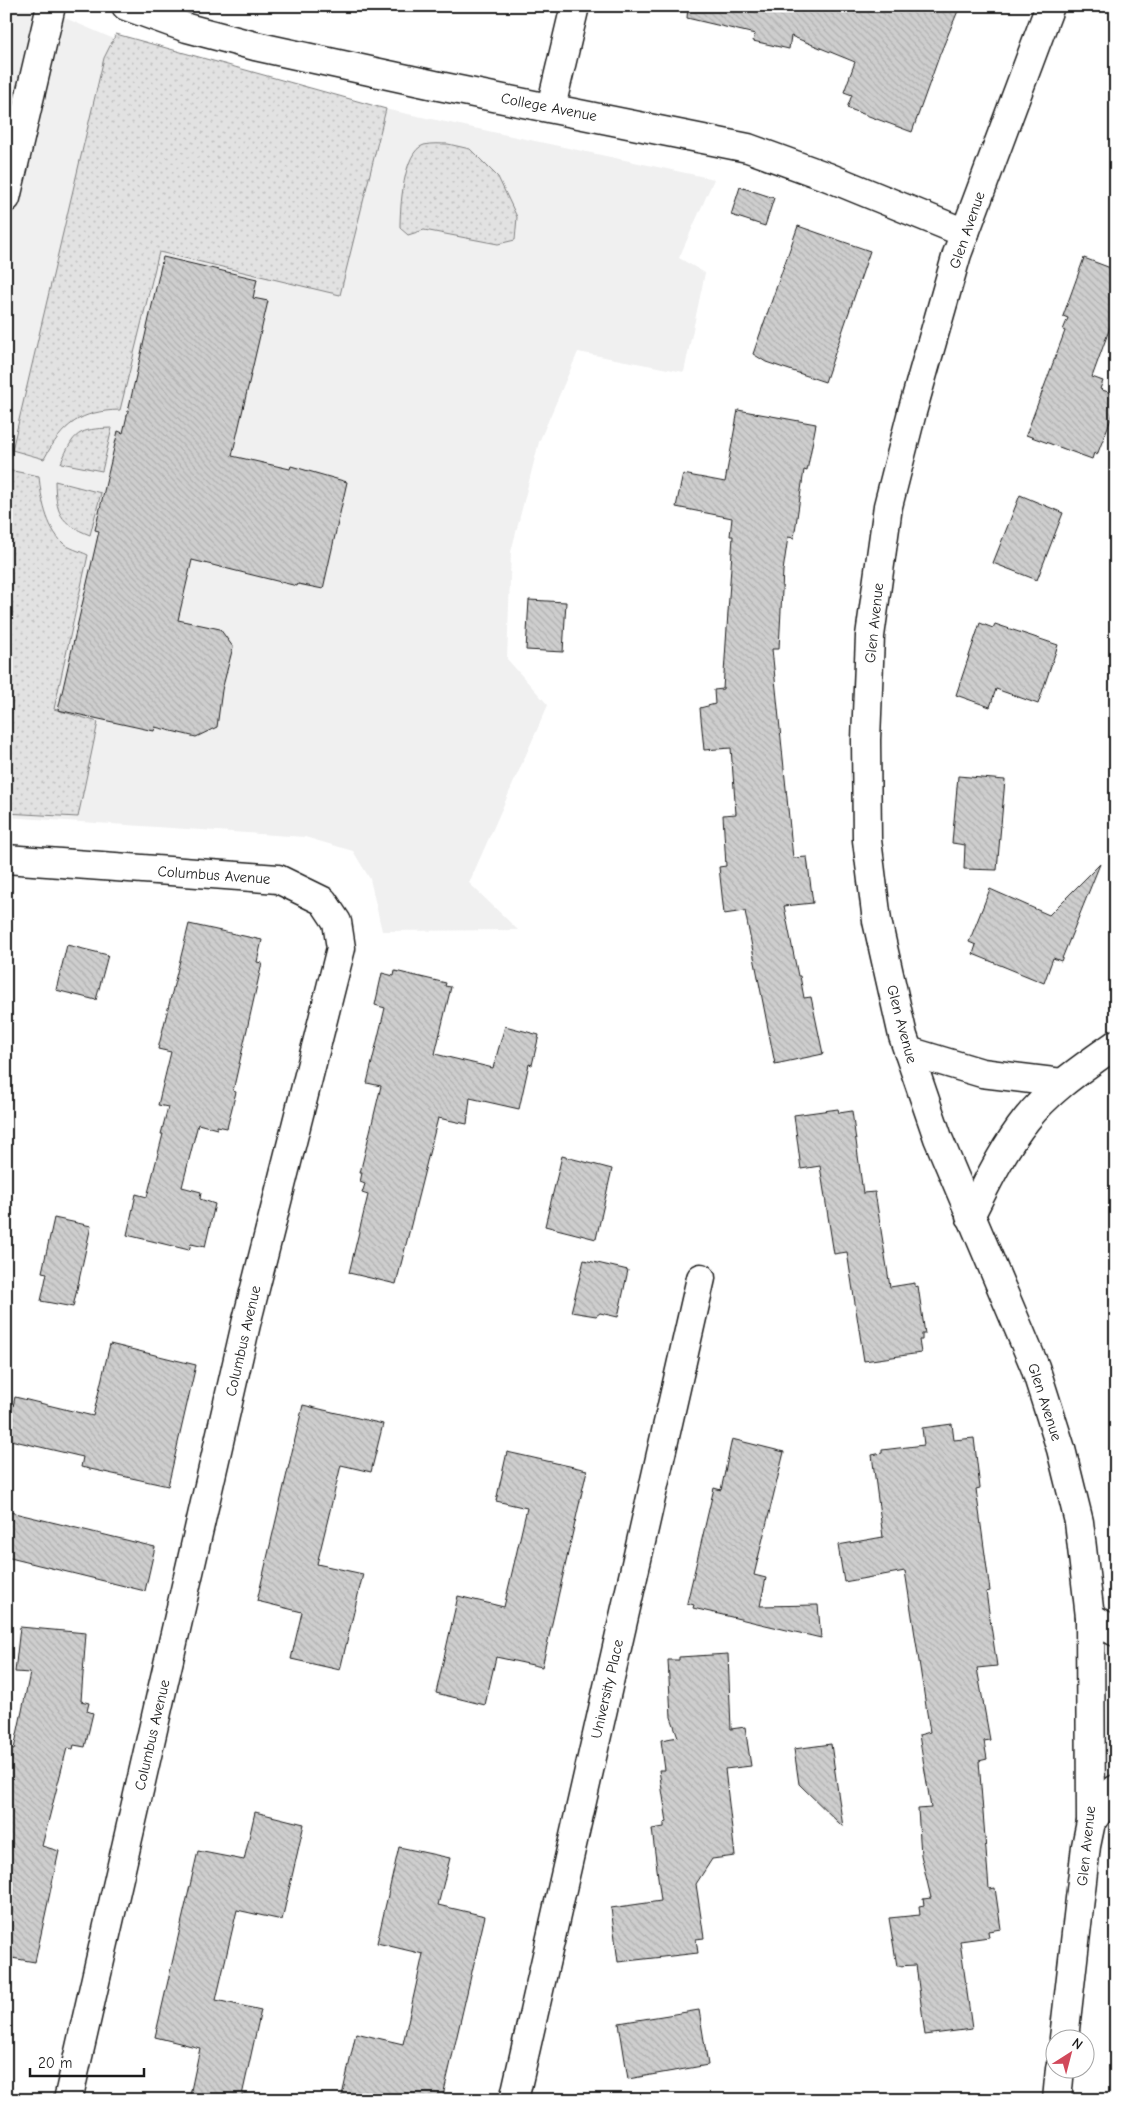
<svg xmlns="http://www.w3.org/2000/svg" width="1122" height="2106" font-family="'Comic Neue',sans-serif">
	<style>
		.built { fill: #f0f0f0 }
		.grass { fill: url(#grass-dots); stroke: #7f7f7f }
		.building { fill: url(#building-back-hatch); stroke: #1c1c1c }
		.lines { fill: none; stroke-linecap: round; stroke-linejoin: round }
		.minor-casing { stroke: #1c1c1c; stroke-width: 31 }
		.tertiary-casing { stroke: #1c1c1c; stroke-width: 31 }
		.minor { stroke: #fff; stroke-width: 28 }
		.tertiary { stroke: #fff; stroke-width: 28 }
		.labels { text-anchor: middle; stroke-width: 4; stroke-linejoin: round; paint-order: stroke }
		.street-label { font-size: 15px; fill: #1c1c1c; stroke: #fff }
	</style>
	<defs>
		<pattern id="grass-dots" width="8" height="8" patternUnits="userSpaceOnUse" patternTransform="scale(1.25)"><rect width="8" height="8" fill="#e2e2e2"/><path d="M2 2h.1M6 6h.1" fill="none" stroke="#c1c1c1" stroke-width="1.8" stroke-linecap="round"/></pattern>
		<pattern id="building-back-hatch" width="6" height="6" patternUnits="userSpaceOnUse" patternTransform="scale(1.25)"><rect width="6" height="6" fill="#cecece"/><path d="M-1 5l2 2M0 0l6 6M5-1l2 2" fill="none" stroke="#b0b0b0"/></pattern>
	</defs>
	<rect width="100%" height="100%" fill="#fff"/>
	<filter id="ink" filterUnits="userSpaceOnUse"><feTurbulence type="fractalNoise" baseFrequency=".02" numOctaves="2"/><feDisplacementMap in="SourceGraphic" scale="10" xChannelSelector="R" yChannelSelector="G"/><feConvolveMatrix kernelMatrix="1 2 1 2 8 2 1 2 1" color-interpolation-filters="sRGB"/></filter>
	<g filter="url(#ink)">
		<!-- built -->
		<path class="built" d="M6,6H37L114,39L248,80L714,179L679,258L705,273L684,372L578,352L539,442L511,552L507,659L548,705L469,883L518,930L382,931L370,879L353,851L305,837L6,817Z"/>
		<!-- grass -->
		<g class="grass">
			<path d="M116,34L386,109L340,295L159,252L120,410C80,411 63,424 44,459L12,450L104,58Z"/>
			<path d="M448,144L470,149L498,177L517,217L515,240L498,244L424,230L408,235L400,228C400,209 403,151 424,145C431,143 441,144 448,144Z"/>
			<path d="M112,428L102,471L61,463C74,432 78,429 112,428Z"/>
			<path d="M8,470L39,476C41,498 46,527 63,543C68,548 80,551 88,555L54,709L98,722L78,817L6,813V479Z"/>
			<path d="M55,481L101,493L90,535C59,523 56,513 55,481Z"/>
		</g>
		<!-- building -->
		<g class="building">
			<path d="M688,6H960L940,54L912,132L847,108L852,95L844,92L855,62L791,36L789,49L753,41L755,34L687,18Z"/>
			<path d="M740,187L774,198L765,226L731,215Z"/>
			<path d="M798,226L870,251L825,382L766,362L753,354Z"/>
			<path d="M163,257L257,279L253,298L268,301L232,456L290,469L291,466L347,482L323,589L298,584L297,586L192,560L178,620L220,629L233,647L222,690L217,727L196,737L155,727L154,731L58,710L99,531L95,530L118,431L123,433Z"/>
			<path d="M1084,258L1116,270V311L1092,377L1103,381L1100,389L1116,395V406L1097,455L1094,453L1092,459L1026,435L1065,331L1063,330L1068,318L1063,316Z"/>
			<path d="M738,410L816,424L807,471L804,470L794,538L788,537L783,571L779,649H772L793,858L807,857L813,903L784,906L798,976H800L804,998L811,997L823,1054L775,1064L745,911L724,914L719,867L726,866L723,815L736,814L731,748L704,750L700,708L715,704L714,690L723,689L733,536H730L732,518L676,507L683,474L725,482Z"/>
			<path d="M1020,495L1063,513L1037,580L993,563Z"/>
			<path d="M529,600L566,602L563,652L526,650Z"/>
			<path d="M980,623L993,628L995,624L1058,645L1038,704L996,689L990,707L956,695Z"/>
			<path d="M958,776L1005,780L997,870L964,869L965,845L952,843Z"/>
			<path d="M1100,864L1061,961L1053,958L1044,983L973,954L976,945L969,942L990,889L1049,915Z"/>
			<path d="M189,924L262,940L257,962L262,963L233,1091L236,1092L227,1128L217,1126V1129L198,1124L182,1187L201,1192L200,1199L215,1204L205,1247L191,1244L189,1250L127,1235L136,1194L147,1197L163,1134H161L168,1107L158,1105L171,1052L158,1049Z"/>
			<path d="M67,945L108,955L96,1000L56,990Z"/>
			<path d="M395,971L446,983L445,986L451,987L435,1054L493,1068L505,1026L539,1035L532,1065L529,1064L519,1109L470,1098L467,1124L438,1118L396,1284L349,1273L368,1195L362,1193L365,1184L360,1182L362,1173H360L381,1086L367,1083L385,1008L375,1005L382,973L394,976Z"/>
			<path d="M838,1109L839,1113L852,1111L863,1193L875,1192L890,1287L915,1283V1287L918,1286L925,1334H922V1340H919L921,1353L864,1361L847,1252L834,1254L820,1166L801,1169L794,1115Z"/>
			<path d="M562,1156L612,1169L596,1239L545,1226Z"/>
			<path d="M54,1218L91,1226L73,1307L41,1301L47,1273L42,1272Z"/>
			<path d="M584,1260L628,1270L618,1317L600,1313L596,1316L571,1312Z"/>
			<path d="M110,1344L196,1365L168,1486L81,1467L83,1457L6,1439L15,1397L93,1416Z"/>
			<path d="M303,1405L383,1424L371,1472L341,1465L317,1564L363,1574L340,1670L291,1659L302,1612L257,1601Z"/>
			<path d="M952,1424L954,1440L974,1438L980,1488L976,1489L990,1591L986,1592L997,1666L977,1668L990,1740L984,1741L987,1759L979,1761L989,1889L995,1888L1001,1929L988,1931L989,1937L960,1941L972,2029L925,2035L916,1965L897,1966L889,1918L920,1915L919,1906L924,1905L923,1899L931,1898L921,1855L918,1809L931,1808L919,1735L930,1732L905,1571L844,1582L838,1545L883,1537L872,1455L882,1453V1450L924,1445L922,1428Z"/>
			<path d="M732,1439L784,1452L754,1575L766,1578L760,1606L818,1605L821,1638L693,1608L694,1605L687,1603L714,1488L721,1490Z"/>
			<path d="M507,1452L587,1470L542,1667L496,1657L485,1705L436,1693L458,1596L504,1607L527,1508L496,1501Z"/>
			<path d="M6,1511L155,1547L145,1591L6,1557Z"/>
			<path d="M20,1627L86,1633L81,1701L89,1703L87,1711L93,1713L85,1747L74,1745L73,1749L67,1748L42,1846L59,1851L35,1962L6,1957V1747L14,1749L30,1673L15,1672Z"/>
			<path d="M728,1654L731,1729L745,1727L751,1766L725,1769L735,1856L712,1859L696,1884L704,1938L696,1939L698,1953L618,1962L611,1908L661,1901L652,1829L664,1827V1823L667,1822L659,1770H665L661,1740L678,1737L671,1717L668,1660H679V1657Z"/>
			<path d="M831,1744L843,1827L799,1784L794,1749Z"/>
			<path d="M255,1812L304,1824L282,1920L237,1910L216,2000L261,2010L241,2100H189L200,2048L155,2037L198,1851L244,1860Z"/>
			<path d="M399,1847L450,1858L438,1905L485,1916L442,2100H421L394,2094L393,2100H341L356,2033L403,2044L423,1954L377,1943Z"/>
			<path d="M699,2010L708,2065L628,2079L619,2023Z"/>
		</g>
		<g class="lines">
			<!-- minor casing -->
			<g class="minor-casing">
				<g id="minor">
					<path d="M126,6L187,28L255,46L439,86L748,148L828,177L965,233"/>
					<path d="M551,107L575,6"/>
					<path d="M6,198L51,6"/>
					<path d="M6,859L278,879L323,901L337,922L341,948L246,1324L68,2100"/>
					<path d="M908,1051L982,1073L1062,1083"/>
					<path d="M970,1216C987,1183 1003,1149 1026,1120C1050,1089 1084,1067 1116,1044"/>
					<path d="M1090,1617L1116,1632"/>
					<path d="M1091,1822L1116,1789"/>
					<path d="M514,2100L701,1278"/>
				</g>
			</g>
			<!-- tertiary casing -->
			<g class="tertiary-casing">
				<g id="tertiary">
					<path d="M1050,6L957,254L912,412L888,506L870,636L866,740L867,840L877,921L903,1036L938,1138L1035,1367L1061,1449L1079,1522L1090,1617L1091,1822L1086,1846L1064,2038"/>
					<path d="M1057,2100L1060,2068"/>
				</g>
			</g>
			<!-- minor -->
			<use href="#minor" class="minor"/>
			<!-- tertiary -->
			<use href="#tertiary" class="tertiary"/>
		</g>
	</g>
	<g class="labels">
		<!-- street labels -->
		<g class="street-label">
			<text transform="translate(549 107) rotate(11)" y="5">College Avenue</text>
			<text transform="translate(967 230) rotate(-71)" y="5">Glen Avenue</text>
			<text transform="translate(874 623) rotate(-84)" y="5">Glen Avenue</text>
			<text transform="translate(214 875) rotate(4)" y="5">Columbus Avenue</text>
			<text transform="translate(902 1024) rotate(75)" y="5">Glen Avenue</text>
			<text transform="translate(243 1341) rotate(-77)" y="5">Columbus Avenue</text>
			<text transform="translate(1045 1402) rotate(72)" y="5">Glen Avenue</text>
			<text transform="translate(607 1689) rotate(-77)" y="5">University Place</text>
			<text transform="translate(152 1735) rotate(-77)" y="5">Columbus Avenue</text>
			<text transform="translate(1086 1846) rotate(-84)" y="5">Glen Avenue</text>
		</g>
	</g>
	<!-- margin -->
	<rect width="1122" height="2106" fill="none" stroke="#fff" stroke-width="25"/>
	<rect x="12" y="12" width="1097" height="2081" fill="none" stroke="#1c1c1c" stroke-width="2" filter="url(#ink)"/>
	<!-- north arrow -->
	<g transform="translate(1070 2054) rotate(36)"><circle r="24" fill="#ffffff" stroke="#a4a4a4"/>
	<path d="M0-4L9 19L0 12L-9 19Z" fill="#d1495b"/>
	<text y="-8" font-size="14" font-weight="bold" text-anchor="middle" fill="#1c1c1c">N</text>
	</g>
	<!-- scale -->
	<path d="M30 2068v8h114v-8" fill="none" stroke="#1c1c1c" stroke-width="2.5"/>
	<text x="38" y="2068" font-size="15" fill="#1c1c1c" stroke="#ffffff" stroke-width="4" paint-order="stroke">20 m</text>
</svg>
